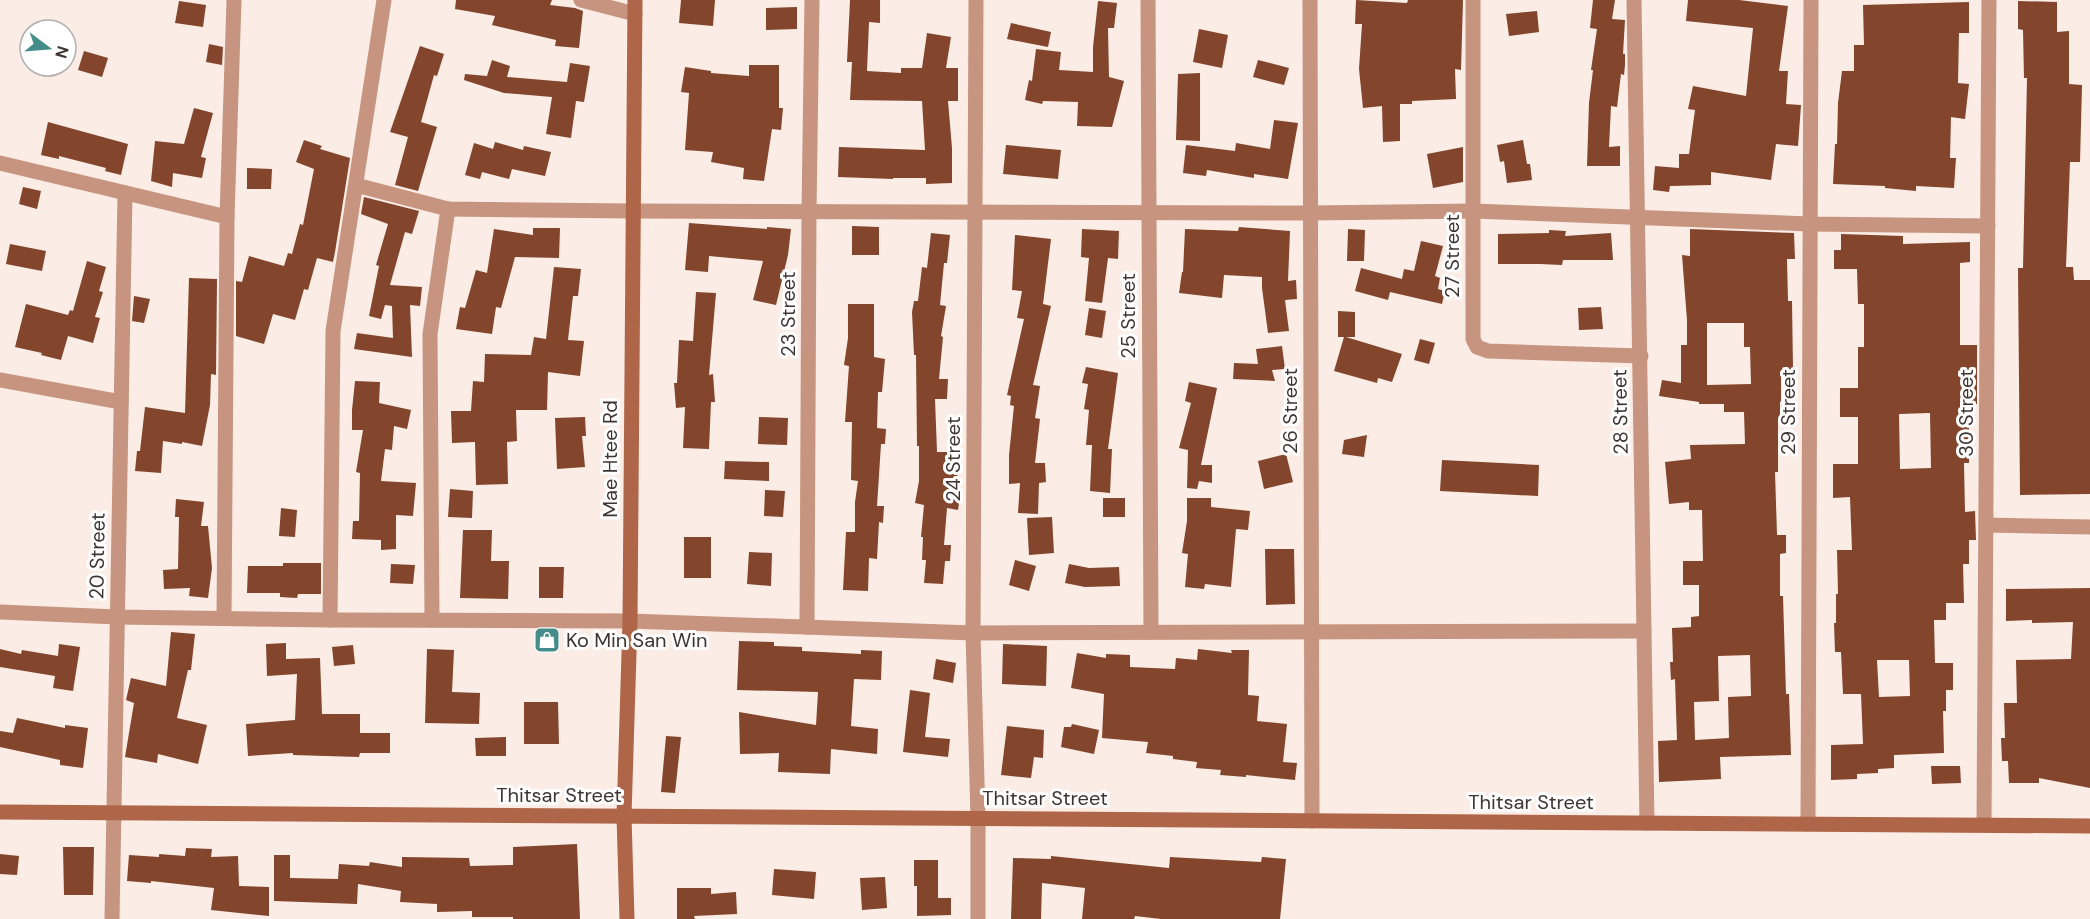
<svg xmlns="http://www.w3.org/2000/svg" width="2090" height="919" font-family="'DM Sans',sans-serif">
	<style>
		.building { fill: #83452b; fill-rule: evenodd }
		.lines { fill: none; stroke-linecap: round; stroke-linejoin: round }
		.street { stroke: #c7947f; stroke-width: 15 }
		.secondary { stroke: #af6547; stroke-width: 15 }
		.labels { text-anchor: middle; stroke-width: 6; stroke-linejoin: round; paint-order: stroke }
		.street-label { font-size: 20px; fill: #3e3531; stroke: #fff }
		.poi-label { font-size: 20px; fill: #3e3531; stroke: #fff; text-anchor: start }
	</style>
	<rect width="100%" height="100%" fill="#fbece6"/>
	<!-- building -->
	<g class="building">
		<path d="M456,0H552L550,5L575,8L583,11L579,48L555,46L556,40L492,25L495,16L455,9Z"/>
		<path d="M681,0H715L713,26L679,23Z"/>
		<path d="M850,0H880V23L869,22L867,71L901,73V68H922L927,33L951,37L946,68H958V101H948L952,148V183L926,184V178H893V179L838,177L839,147L925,150L922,101L850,100L852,62H847Z"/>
		<path d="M1356,0L1407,3L1408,0H1463L1461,70L1455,69L1456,99L1412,101V104H1400V141L1383,142L1382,106L1363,108L1359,69L1362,24H1355Z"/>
		<path d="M1593,0H1615L1612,19L1625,20L1623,54H1625V65L1624,75L1621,74L1617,107L1611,106L1609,147L1620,146V166H1587L1589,103L1593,70H1591L1597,29L1590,28Z"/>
		<path d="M1688,0H1739L1788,6L1779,71H1788L1786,104L1801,105L1798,146L1776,144L1771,180L1711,172V185L1670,186L1669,192L1653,190L1655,166L1679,168V154H1689L1695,110L1688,109L1693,86L1746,96L1753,28L1686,21Z"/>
		<path d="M179,1L206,5L203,27L175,23Z"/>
		<path d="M1098,1L1117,3L1114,28H1108L1109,77L1124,81L1112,127L1077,126L1078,102L1043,101L1042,104L1025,100L1029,80L1032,81L1036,49L1061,52L1059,70L1093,72V47Z"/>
		<path d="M2018,1L2057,2V32L2069,31V84L2082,85L2080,162H2070L2066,267H2073L2074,280H2090V494L2020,495L2018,268H2023L2027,78H2024L2023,30L2018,29Z"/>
		<path d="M1969,2V33H1959L1958,83L1969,84L1965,119L1951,117L1950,158H1956L1954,188L1916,186V191L1885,188V186L1833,184L1835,144H1837L1838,103L1842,71H1854V45H1864L1863,5Z"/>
		<path d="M797,7V29L766,30V8Z"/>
		<path d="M1537,11L1539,32L1509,36L1506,14Z"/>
		<path d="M1011,23L1051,32L1048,47L1007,39Z"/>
		<path d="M1199,29L1228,35L1222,68L1193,62Z"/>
		<path d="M209,44L223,47L222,65L206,62Z"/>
		<path d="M420,46L444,54L437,76L434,75L421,122L437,127L418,191L395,185L408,137L390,132Z"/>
		<path d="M84,51L108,58L102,77L78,70Z"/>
		<path d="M492,60L510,66L507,77L567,82L570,63L590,66L584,102L576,101L571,138L546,134L552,97L504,93L464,80L465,74L487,76Z"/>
		<path d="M1258,60L1289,68L1284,85L1253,77Z"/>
		<path d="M749,65H779V108H783L781,130L772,129L764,181L743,179L744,168L711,162L713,152L685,150L689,93L681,92L685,67L711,71V73L749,76Z"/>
		<path d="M1200,73V141L1176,140L1178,74Z"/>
		<path d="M194,108L213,113L201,157L206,158L202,178L173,173L172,187L151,181L155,141L184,144Z"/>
		<path d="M1274,120L1298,123L1288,179L1254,174V178L1207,170L1206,176L1183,173L1186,145L1235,151L1236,143L1270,149Z"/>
		<path d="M48,122L128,144L121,175L105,171L106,168L59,156V159L41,155Z"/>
		<path d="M304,140L322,146L320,149L350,158L335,252L333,262L317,258L308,290L304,289L295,320L273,314L264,344L236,336V281L242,282L249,256L284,266L288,253L292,254L300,224L303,225L314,169L296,162Z"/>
		<path d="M1523,140L1527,164H1530L1532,180L1507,183L1504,161L1500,162L1497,145Z"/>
		<path d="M495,142L523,150L524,146L551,152L545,176L512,169L509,179L482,172L480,179L465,175L474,143L493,149Z"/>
		<path d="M1006,145L1061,150L1058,179L1003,174Z"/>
		<path d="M1463,147V182L1433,188L1427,154Z"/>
		<path d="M247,168L272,169L271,189H247Z"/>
		<path d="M23,187L41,191L37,209L19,204Z"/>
		<path d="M364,197L419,211L412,234L405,232L390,285L422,287L420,306L410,305L412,357L354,349L357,333L393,338L392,306L385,305L381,319L369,316L379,266L376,265L388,224L361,214Z"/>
		<path d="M689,223L767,229V227L791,229L788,255L776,305L753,300L763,261L709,256L708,272L685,270Z"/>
		<path d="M852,226L879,227V255H852Z"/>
		<path d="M1239,227L1290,231L1288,281L1296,280L1297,299L1285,300L1289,331L1268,333L1262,288V277L1224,275L1222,298L1179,293L1182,272H1183L1185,229L1238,231Z"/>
		<path d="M533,228H560L559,258L515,257L501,308L496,307L492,334L456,329L460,307L465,308L476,270L487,273L494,229L533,235Z"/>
		<path d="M1082,229L1119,231L1118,259L1108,258L1102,303L1085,301L1089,258L1081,257Z"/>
		<path d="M1348,229L1365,230L1364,261H1347Z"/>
		<path d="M1690,229L1794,233L1795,259H1787L1788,301H1792L1793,369L1781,370V401L1780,402V420H1778V472H1775L1777,535H1786V553L1780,554V596H1783L1786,694H1789L1791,755L1720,757L1721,779L1659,782L1658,741L1677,740L1675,679L1671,680L1670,662H1673L1672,628L1691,627V617L1699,616V585H1683V561H1703L1702,510H1689V502L1669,504L1665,462L1691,459L1690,445L1745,444L1744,412H1724V404H1699V402L1659,396L1662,380L1681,383V345H1687V320L1682,255L1690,256ZM1707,323H1744V347H1750L1751,384L1707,385ZM1750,655L1751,696L1728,697L1729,738L1695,740L1694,702L1719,701L1718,656Z"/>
		<path d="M1549,230L1566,231L1565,236L1611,233L1613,260H1563L1562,265L1540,264H1498V234L1549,233Z"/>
		<path d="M931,233L950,235L947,263H944L940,305L946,306L941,336L943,337L939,379H948L947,399H935L937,452H958L957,490H961L958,510L947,508L944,545H951L950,561H945L943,584L924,583L926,560H922L923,537H921L924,505L915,503L919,481V446H917L916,355H914L912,312L914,301H918L922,267L927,268Z"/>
		<path d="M1841,234L1903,236V244L1970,242V262L1960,263V345H1977V404H1969V463H1964L1965,512L1975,511L1976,540H1969V564H1963L1964,603H1946V620H1934L1935,663H1953V690H1946V711H1943L1944,753L1894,755V768L1878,769V773L1857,774V779L1831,780V745L1863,744L1861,694H1843L1841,652H1835L1834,623H1836V594H1838L1837,550H1852L1850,497L1833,498V464H1858V417H1840V388H1858V347H1864V304H1858L1857,269H1834V250H1841ZM1930,413L1931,468L1900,469L1899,414ZM1877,660H1909L1910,696L1879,697Z"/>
		<path d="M1015,235L1051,239L1043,304L1051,306L1033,385L1040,386L1035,418L1040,419L1035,463H1045L1046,482L1039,483L1038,514L1018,513L1020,483L1009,484V455L1014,406L1010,405L1011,396L1007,395L1024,319L1017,318L1022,291L1012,290Z"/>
		<path d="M1421,241L1443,246L1435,276L1440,278L1438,289L1445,291L1442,304L1390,292L1388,300L1355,291L1361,268L1402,279L1404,269L1414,271Z"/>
		<path d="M10,244L46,251L42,271L6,264Z"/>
		<path d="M87,261L106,267L99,291L103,292L95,317L100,318L93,343L68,336L61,360L41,355L42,353L15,347L26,304L68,315L70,310L73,311Z"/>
		<path d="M554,267L581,269L578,296H573L568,340L584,341L580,376L548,372L547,410H516L517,441L507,442L508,484L476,485L475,442L452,443L451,411H471L473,381L484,382L485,354L531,355L534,337L546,339Z"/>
		<path d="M189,278L217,279L216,375L211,374L210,405L202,446L182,442V444L163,441L161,473L135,471L137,451H140L145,407L185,413Z"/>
		<path d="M696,292L716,293L709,375L713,374L715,402H711L709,449L683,448L685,407L676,408L674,383H677L679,340L693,341Z"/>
		<path d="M134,296L150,299L144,323L132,321Z"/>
		<path d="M848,304H874V357L885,359L882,392H878L877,428L886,429L885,444H881L877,506H884L883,523L879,522L877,559L869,558L868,591L843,590L846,532H855V502L858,481L851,480L852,422H845L849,366L844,365L848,338Z"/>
		<path d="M1601,307L1603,329L1579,330L1578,308Z"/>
		<path d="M1089,308L1106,311L1102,338L1085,335Z"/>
		<path d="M1338,311L1355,312V337H1346L1402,354L1392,382L1378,378L1377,383L1334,371L1344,337H1338Z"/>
		<path d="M1420,339L1435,343L1429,364L1414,360Z"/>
		<path d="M1282,346L1285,369L1272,370L1275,381L1233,379L1234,363L1258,364L1256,349Z"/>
		<path d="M1086,367L1118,373L1108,449H1112L1110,493L1090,491L1092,445H1086L1089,410L1084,409L1088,384L1082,383Z"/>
		<path d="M355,381L380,382L379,403L411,410L407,429L394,426L392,450L385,449L381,481L416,483L413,516L396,515V549L381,550V540L352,539L353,521H359L360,473L356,472L363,430H352V410Z"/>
		<path d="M1189,382L1217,388L1201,465H1212V483L1199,481L1197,489L1187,488L1188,450L1179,448L1191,403L1185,401Z"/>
		<path d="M585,417L586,436H582L585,467L557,469L555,418Z"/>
		<path d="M759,417L788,418L787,445L758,444Z"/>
		<path d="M1367,435L1364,457L1342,454L1344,440Z"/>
		<path d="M1286,454L1293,482L1264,489L1258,461Z"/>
		<path d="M1442,460L1539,465L1538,496L1440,491Z"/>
		<path d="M725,461L769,462V481L724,479Z"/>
		<path d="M450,489L473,491L472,518L448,517Z"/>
		<path d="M765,490L785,491L783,517L764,516Z"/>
		<rect x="1103" y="498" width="22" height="19"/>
		<path d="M1187,498H1211V507L1250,511L1248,530L1236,529L1231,587L1205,584L1204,589L1185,587L1188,554L1182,553L1187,521Z"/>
		<path d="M176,499L204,502L201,526H208L212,568L208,598L189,596L190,588L164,589L163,570L178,569L179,517H175Z"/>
		<path d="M281,508L297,510L295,537L279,536Z"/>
		<path d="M1052,517L1054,553L1029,555L1027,518Z"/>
		<path d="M463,530H492L491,561H509L508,599L460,598Z"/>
		<rect x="684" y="537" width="27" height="41"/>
		<path d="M1265,549H1294L1295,604L1266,605Z"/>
		<path d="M749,552L772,553L771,586L747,584Z"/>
		<path d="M1015,560L1036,566L1029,591L1009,585Z"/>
		<path d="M283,563H321V594H298L297,598L280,597V593H247L248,566H283Z"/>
		<path d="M391,564L415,565L413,584L390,583Z"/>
		<path d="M1069,564L1089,568L1119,567L1120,586L1085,587L1065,583Z"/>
		<path d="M539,567H564L563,598H539Z"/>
		<path d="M2090,588V788L2039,778V783H2009L2008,761H2002L2001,738H2005L2004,703H2017L2016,660L2071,659L2073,622L2032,623V620L2006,621V589Z"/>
		<path d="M171,632L195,634L191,670H188L177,718L207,725L198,764L158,754L157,763L125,757L134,703L126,700L131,678L166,686Z"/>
		<path d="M739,641L774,642V646L802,647V651L861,654V650L882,651L881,680L854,679L851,726L878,729L877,754L831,749L830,774L778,772L779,753L740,754L739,712L816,725L818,692L737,690Z"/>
		<path d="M286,643V659L320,658L322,714H360V733H390V753H360L359,757L293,755V753L248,756L246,724L295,720L297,674L267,676L266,644Z"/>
		<path d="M59,644L80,647L73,691L53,688L55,676L0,667V649L21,654L22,650L58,656Z"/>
		<path d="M1003,644L1047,646L1046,686L1002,684Z"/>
		<path d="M353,645L355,664L334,666L332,647Z"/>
		<path d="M427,649L454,650L452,692L480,693L479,724L425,723Z"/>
		<path d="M1198,649L1232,653L1231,650H1249L1248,695L1259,696L1257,721L1287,724L1283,762L1297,763L1295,780L1246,775V777L1220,775L1221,770L1196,768L1197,762L1173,759V756L1146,753L1148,742L1102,738L1104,694L1071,688L1077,653L1106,658V654L1130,655V667L1175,669L1176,658L1197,660Z"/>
		<path d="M936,659L956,663L953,683L933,679Z"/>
		<path d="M910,690L930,693L925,737L950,739L948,757L903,752Z"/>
		<path d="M524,702H558L559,744H524Z"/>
		<path d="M17,718L65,728V725L88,728L83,768L60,765V760L0,747V731L13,733Z"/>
		<path d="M1072,724L1099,730L1094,754L1061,747L1064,727H1071Z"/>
		<path d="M1007,726L1044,730L1043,758L1034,757L1031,778L1001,775Z"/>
		<path d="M666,736L681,737L675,793L661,792Z"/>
		<path d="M506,737V756H476L475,738Z"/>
		<path d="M1931,766H1960L1961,783L1932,784Z"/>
		<path d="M577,844L580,919H513V917H472V911L437,912V904L400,902L401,891L358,884L357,904L274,901V855H290V878L338,879L339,864L369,866L370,862L402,867V857L469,858L470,866L513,865V847Z"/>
		<path d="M63,847H94L93,895H64Z"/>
		<path d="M186,848L212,849L211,857L238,856L239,886L269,887V916L211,910L214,888L151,881V883L127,881L129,855L159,857V854L185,856Z"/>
		<path d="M0,854L19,856L17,875L0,874Z"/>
		<path d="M1051,856L1169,868L1170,857L1261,862L1262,857L1286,859L1280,919H1161L1135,916L1134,919H1082L1085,888L1042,883L1041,919H1011L1013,858L1051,859Z"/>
		<path d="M914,860H938V898H951V915L917,916V886H914Z"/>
		<path d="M774,869L816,872L814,899L772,895Z"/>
		<path d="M885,877L887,908L862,910L860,878Z"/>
		<path d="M677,888H711V894L736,892L737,914L694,916L695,919H677Z"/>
	</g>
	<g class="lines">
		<!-- street -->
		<g class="street">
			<path d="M581,0L635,14"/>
			<path d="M976,0L973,633L978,819V919"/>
			<path d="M1148,0L1151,632"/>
			<path d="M1310,0L1312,821"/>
			<path d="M1473,0V339L1477,347L1488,351L1641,356"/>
			<path d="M1634,0L1647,823"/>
			<path d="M0,163L227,217"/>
			<path d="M356,185L448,209L633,211L1311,213L1473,211L1809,224L1988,226"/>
			<path d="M0,380L121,402"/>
			<path d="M1986,525L2090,527"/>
			<path d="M0,612L117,617L330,620L630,621L973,633L1644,631"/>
			<path d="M224,618L227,217L234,0"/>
			<path d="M330,620L333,331L384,0"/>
			<path d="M432,620L430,334L448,209"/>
			<path d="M807,627L809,212L812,0"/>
			<path d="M1808,824L1811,0"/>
			<path d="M1984,825L1989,0"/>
			<path d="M112,919L125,193"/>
		</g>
		<!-- secondary -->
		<g class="secondary">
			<path d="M0,812L2090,826"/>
			<path d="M627,919L624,816L630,621L635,0"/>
		</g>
	</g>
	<!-- icons -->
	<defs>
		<g id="shop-square" transform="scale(1.35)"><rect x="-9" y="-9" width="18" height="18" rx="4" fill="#458d8b" stroke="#fff"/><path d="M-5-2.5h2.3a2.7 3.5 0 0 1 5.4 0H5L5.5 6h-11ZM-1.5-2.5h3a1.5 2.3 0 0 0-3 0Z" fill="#fff"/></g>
	</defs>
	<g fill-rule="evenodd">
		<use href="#shop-square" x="547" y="640"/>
	</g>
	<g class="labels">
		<!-- street labels -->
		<g class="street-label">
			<text transform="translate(1452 256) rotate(-90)" y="7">27 Street</text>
			<text transform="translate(788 314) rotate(-90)" y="7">23 Street</text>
			<text transform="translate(1128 316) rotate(-90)" y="7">25 Street</text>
			<text transform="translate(1290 411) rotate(-90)" y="7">26 Street</text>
			<text transform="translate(1620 412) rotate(-91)" y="7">28 Street</text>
			<text transform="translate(1788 412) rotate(-90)" y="7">29 Street</text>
			<text transform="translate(1966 413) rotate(-90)" y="7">30 Street</text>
			<text transform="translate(610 459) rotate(-90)" y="7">Mae Htee Rd</text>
			<text transform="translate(953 459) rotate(-90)" y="7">24 Street</text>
			<text transform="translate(97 556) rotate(-89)" y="7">20 Street</text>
			<text x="559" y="802">Thitsar Street</text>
			<text x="1045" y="805">Thitsar Street</text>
			<text x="1531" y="809">Thitsar Street</text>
		</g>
		<!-- poi labels -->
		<g class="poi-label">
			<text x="566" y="647">Ko Min San Win</text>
		</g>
	</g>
	<!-- north arrow -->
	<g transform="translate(48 48) rotate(106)"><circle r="28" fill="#ffffff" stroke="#b2aead" stroke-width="1.5"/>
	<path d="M0-4.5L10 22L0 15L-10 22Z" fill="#458d8b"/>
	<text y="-9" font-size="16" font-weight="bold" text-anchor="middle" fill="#3e3531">N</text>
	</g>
</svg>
